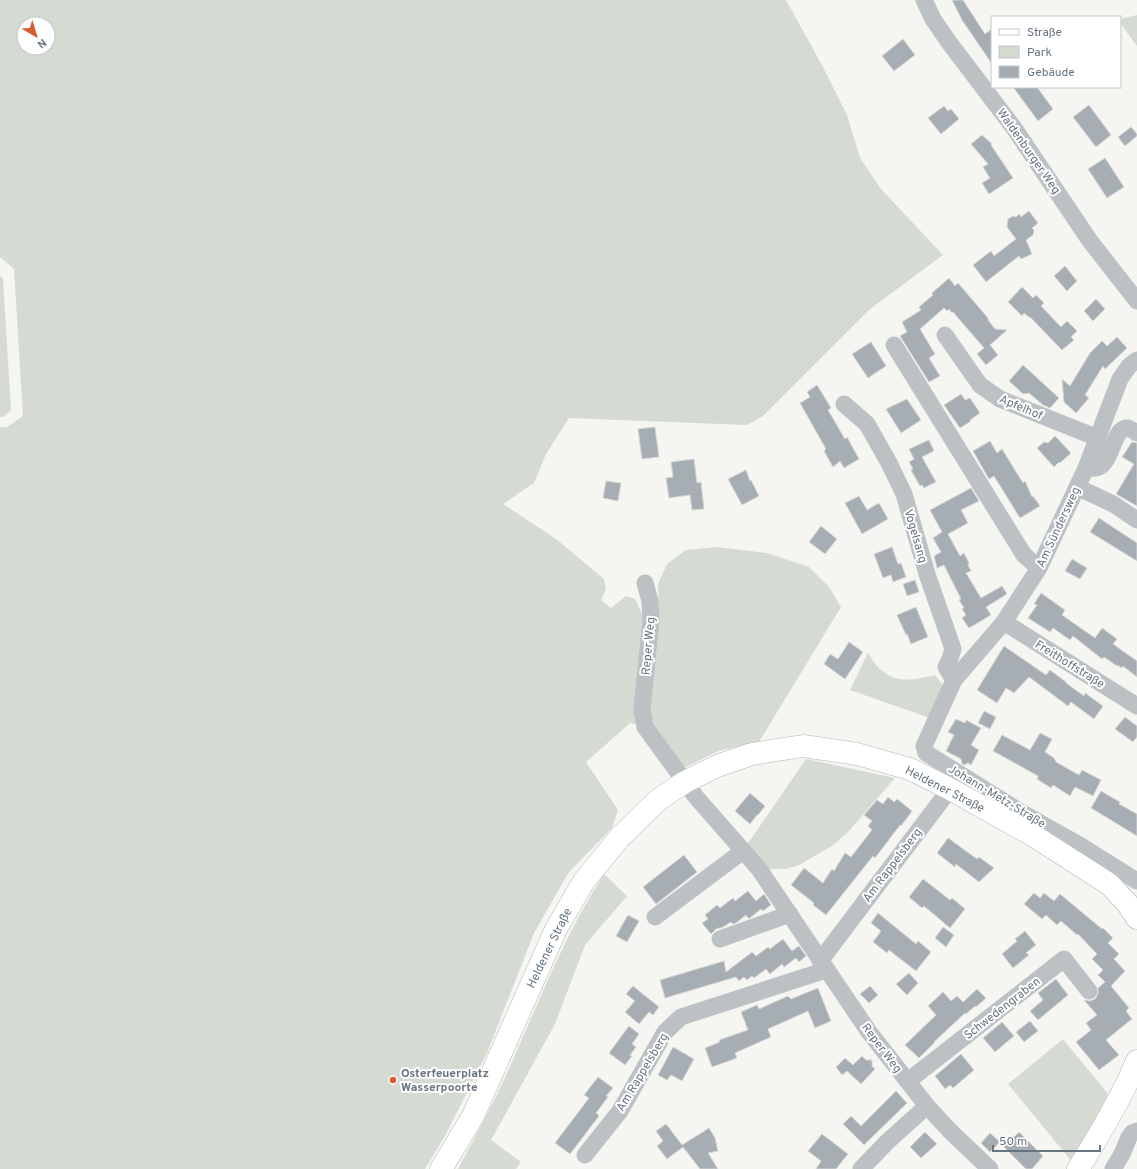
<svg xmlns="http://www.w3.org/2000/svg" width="1137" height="1169" font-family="Overpass,sans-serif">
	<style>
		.green { fill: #d5dad2; fill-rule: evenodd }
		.building { fill: #a6aeb3; stroke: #d7d7d5 }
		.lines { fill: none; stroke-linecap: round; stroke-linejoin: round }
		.secondary-casing { stroke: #b1b6ba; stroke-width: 23 }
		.street { stroke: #bcc1c4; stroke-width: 17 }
		.secondary { stroke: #fff; stroke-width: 22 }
		.poi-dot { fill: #d75a30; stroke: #fff; stroke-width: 1.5 }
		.labels { text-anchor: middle; stroke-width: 4; stroke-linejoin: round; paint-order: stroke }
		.street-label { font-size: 12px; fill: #667581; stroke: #fff }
		.poi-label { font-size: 12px; font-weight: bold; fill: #667581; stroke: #fff; text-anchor: start }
	</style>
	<rect width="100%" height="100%" fill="#f5f5f2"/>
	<!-- green -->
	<g class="green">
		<path d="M0,0H786L823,67L847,115L860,158L881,189L943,255L870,309L763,416L747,425L569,418L546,454L534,483L503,504L556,539L604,579L606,589L601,600L611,608L626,596L635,599L642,614L659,608L658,584L667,564L686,550L717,547L767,553L809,567L829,587L841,607L759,742L718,751L682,769L655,729L630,723L586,762L618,810L612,828L569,872L534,933L487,1053L446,1134L425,1169H0V427H7L23,416L14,269L0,257ZM24,24H48V48H24Z"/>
		<path d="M1137,15V46L1120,23V19Z"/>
		<path d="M0,276L3,279L11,410L3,417H0Z"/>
		<path d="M868,653C871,657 873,662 877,666C894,685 913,680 935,675L944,687L930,718L850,690Z"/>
		<path d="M806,759L895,778L849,831L832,846L799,865L786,869H759L743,851L751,839Z"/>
		<path d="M604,874L627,896L585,945L555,1024L491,1140L521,1162L516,1169H458C473,1140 489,1112 503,1082C535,1012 562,939 604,874Z"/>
		<path d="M1063,1039L1108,1094L1073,1163L1008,1084Z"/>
	</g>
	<!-- building -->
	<g class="building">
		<path d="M952,0H963L985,34L992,29V64L962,20Z"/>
		<path d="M903,39L915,55L894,71L882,56Z"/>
		<path d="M1013,87H1037L1053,109L1038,121Z"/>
		<path d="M1089,105L1111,135L1096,147L1073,117Z"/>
		<path d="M944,106L948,111L951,109L959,119L941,134L928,118Z"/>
		<path d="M1131,127L1137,134V136L1125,146L1118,137Z"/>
		<path d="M982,135L992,144L991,145L1013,178L989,194L982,183L990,178L983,167L988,164L971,144Z"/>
		<path d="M1105,158L1124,187L1107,198L1088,169Z"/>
		<path d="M1029,211L1038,223L1032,228L1034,230L1033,235L1026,240L1032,254L1021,259L1019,256L986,282L973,265L991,251L994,256L1016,239L1007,227L1008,219L1013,216L1016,217L1019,214L1021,217Z"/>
		<path d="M1065,266L1077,281L1067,291L1054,276Z"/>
		<path d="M949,278L955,286L958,283L988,318V320L995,329L1007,330L990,345L998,355L986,365L977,354L984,348L953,312L952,313L949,309L947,311L944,308L920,329L935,354L929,358L940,376L929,382L900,336L907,332L902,322L921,310L919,307L933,295L932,293Z"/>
		<path d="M1022,287L1033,298L1036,295L1044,303L1041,306L1061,327L1067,321L1077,331L1071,337L1074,340L1062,350L1030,317V318L1024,313L1022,316L1008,302Z"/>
		<path d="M1096,299L1105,309L1093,321L1084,311Z"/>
		<path d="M1117,337L1127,348L1105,369L1103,366L1085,395L1089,398L1076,413L1064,402L1062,379L1070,386L1090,353L1102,341L1107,346Z"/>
		<path d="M871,342L886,366L868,378L852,354Z"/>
		<path d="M1023,365L1059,398L1050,408L1043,405L1029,393L1023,394L1009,381Z"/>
		<path d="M817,385L831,408L828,410L845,439L847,437L859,459L844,468L840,461L833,467L824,451L826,449L800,403L810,397L807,392Z"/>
		<path d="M961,394L965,400L970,398L980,413L970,420L971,421L960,428L944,405Z"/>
		<path d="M907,399L921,420L901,433L886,409Z"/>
		<path d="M655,427L659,457L642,459L638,429Z"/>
		<path d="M1055,436L1071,453L1060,463L1059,462L1054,467L1037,448L1044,442L1048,443Z"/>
		<path d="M929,440L934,451L922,457L936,482L924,488L922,485L920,486L911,470L913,469L909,462L914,459L909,449Z"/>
		<path d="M990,441L997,453L1002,449L1023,483L1025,481L1032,497L1033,496L1040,506L1020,518L994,476L989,479L973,451Z"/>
		<path d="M1132,442L1137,443V506L1116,494L1134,464L1122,457Z"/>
		<path d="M694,459L697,483L701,482L704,509L692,510L690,495L669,498L666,478L673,477L671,462Z"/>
		<path d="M746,470L750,481L751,480L759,496L742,505L728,479Z"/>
		<path d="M606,481L621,483L618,501L603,498Z"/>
		<path d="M971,488L979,501L961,510L968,523L948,534L960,556L964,553L969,563L968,565L971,571L966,573L981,598L1002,586L1007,594L986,607L991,615L969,628L962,618L966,615L962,609L964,608L959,600L961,599L944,565L937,568L934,556L941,552L933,538L942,532L930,510Z"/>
		<path d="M859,496L867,510L879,503L888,519L862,534L845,503Z"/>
		<path d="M1099,518L1137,543V561L1090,532Z"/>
		<path d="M821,526L837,539L825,554L809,542Z"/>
		<path d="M892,547L898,564L901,563L906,577L893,582L891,575L883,578L874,554Z"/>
		<path d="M1072,559L1087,568L1080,579L1065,571Z"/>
		<path d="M915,580L919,592L907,596L903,584Z"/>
		<path d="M1041,593L1065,610L1062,615L1095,638L1102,628L1117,639L1113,644L1137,661V677L1123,666L1122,668L1117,665V666L1104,657L1102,659L1073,636L1070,640L1053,628L1050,632L1028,618L1037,605L1034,604Z"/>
		<path d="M916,607L928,637L911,644L907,634L906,635L897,615Z"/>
		<path d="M849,642L863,652L845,679L824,664L830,654L838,659Z"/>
		<path d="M1004,646L1046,675L1050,670L1066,682V683L1084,696L1085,693L1103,706L1094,719L1071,702L1068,706L1029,677L1014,693L1006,688L997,703L977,690Z"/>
		<path d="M984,711L996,717L990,729L978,723Z"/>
		<path d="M1125,717L1137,726V737L1133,742L1115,729Z"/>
		<path d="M956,719L965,723L966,720L981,728L971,745L979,750L971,765L968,763L964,765L962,764L961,759L946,751L954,735L948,732Z"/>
		<path d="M1040,733L1052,739L1045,752L1054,758L1056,762L1079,775L1082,770L1101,780L1093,796L1075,787L1070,796L1053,785L1051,788L1037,779L1038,776L993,751L1002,735L1030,750Z"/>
		<path d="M1101,791L1120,802L1119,804L1137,814V836L1091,808Z"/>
		<path d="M750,793L765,806L758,815H757L750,824L735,811Z"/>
		<path d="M888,797L894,802L897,799L912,811L901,826L900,825L875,858L873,856L826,915L813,905L814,903L791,885L804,868L823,883L832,869L834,871L845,853L851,857L872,830L868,826L872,821L864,815L877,800L883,804Z"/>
		<path d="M948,838L977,859L979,857L994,868L979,882L956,864L955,867L937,853Z"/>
		<path d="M684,855L697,872L656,904L643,887Z"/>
		<path d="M923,879L950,900L952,898L965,909L950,928L924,906L922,908L909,897Z"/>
		<path d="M748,891L756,901L764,894L771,905L763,911L761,909L750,918H748L746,915L736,923L732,924L731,922L723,927L716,929L711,934L702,923L708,919L705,915L717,905L720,908L733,898L735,901Z"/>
		<path d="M1034,893L1040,898L1044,893L1054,901L1060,894L1102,929L1103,928L1113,938L1108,943L1119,954L1114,959L1125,971L1111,986L1129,1008L1126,1011L1132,1019L1106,1040L1119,1055L1099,1070L1076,1042L1091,1030L1086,1023L1097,1015L1084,1000L1090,1001L1095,999L1098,994V988L1105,982L1098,975L1103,970L1092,959L1097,954L1078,934L1077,935L1061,921L1057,925L1046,915L1042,919L1024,904Z"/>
		<path d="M878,913L916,944L918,941L931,952L916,971L889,950L887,953L873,942L881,931L871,923Z"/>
		<path d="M628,915L639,921L627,942L616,936Z"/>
		<path d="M943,927L954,935L946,947L935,938Z"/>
		<path d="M1025,931L1036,945L1026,953L1029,955L1013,968L1002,954L1017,941L1015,939Z"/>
		<path d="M783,939L792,951L799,946L806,956L799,962L796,958L784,967L782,964L770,974L766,969L754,978L752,976L747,980L744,977L739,981L736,977L665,998L660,980L724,961L726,972L752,952L756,956L768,947L770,949Z"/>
		<path d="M909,973L918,983L907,995L896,984Z"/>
		<path d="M1056,979L1068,995L1038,1020L1030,1011L1043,1000L1038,993Z"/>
		<path d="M633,986L659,1007L653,1015L649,1012L639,1024L625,1012L635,1001L626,994Z"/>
		<path d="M870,986L878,995L869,1003L860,994Z"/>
		<path d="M818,988L831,1021L815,1028L808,1011L768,1029L771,1037L735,1053L737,1058L712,1067L705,1048L720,1042L719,1040L748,1030L741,1012L757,1005L759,1009L788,996L791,999Z"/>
		<path d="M977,989L986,998L976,1007L975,1006L966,1014L965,1013L934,1042H935L919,1058L905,1045L936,1015L928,1006L943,992L951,1001L957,996L963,1002Z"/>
		<path d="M1030,1021L1038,1031L1024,1042L1016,1032Z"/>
		<path d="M1002,1022L1014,1036L995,1052L983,1038Z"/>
		<path d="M629,1026L639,1034L632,1044L636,1047L630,1055L632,1056L625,1065L609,1053Z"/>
		<path d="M673,1047L694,1059L682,1081L671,1075L667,1080L658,1075Z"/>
		<path d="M961,1054L974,1070L953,1088L950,1085L945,1089L935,1076Z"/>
		<path d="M862,1056L866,1060H872V1066L875,1069L861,1084L847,1071L842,1075L836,1067L845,1058L853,1065Z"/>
		<path d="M598,1077L613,1088L606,1096L608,1097L596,1113L599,1116L570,1154L555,1143L589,1098L584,1095Z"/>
		<path d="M896,1091L907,1103L864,1145L843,1124L851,1116L861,1126Z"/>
		<path d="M666,1124L682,1145L709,1128L715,1138L718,1151L708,1153L718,1169H700L683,1147L667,1159L657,1146L663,1141L656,1131Z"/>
		<path d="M925,1132L937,1144L921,1158L910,1147Z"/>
		<path d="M1019,1132L1043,1156L1032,1169H1026L1004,1147Z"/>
		<path d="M990,1133L1000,1142L990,1152L981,1143Z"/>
		<path d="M822,1134L848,1154L836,1169H816L821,1161L808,1151Z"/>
	</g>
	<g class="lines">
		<!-- secondary casing -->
		<g class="secondary-casing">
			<g id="secondary">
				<path d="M441,1169L473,1116L556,929L584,881L620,837L658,800L685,782L717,766L752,754L803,746L857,754L910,769L950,789L1034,836L1109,884L1127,903L1137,918"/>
				<path d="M1078,1169C1100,1134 1121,1099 1137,1061"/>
			</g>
		</g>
		<!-- street -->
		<g class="street">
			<path d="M924,0L933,19L948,41L1014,128L1090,241L1137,301"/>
			<path d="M945,335L980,385L1000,399L1098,438"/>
			<path d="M894,345L1024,555L1039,568"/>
			<path d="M1137,360L1129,366L1120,379L1086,468L1039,568L1004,622L954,680L924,746L926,753L931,756L1024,814L1081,846L1137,881"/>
			<path d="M844,404L867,424L889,463L904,494L927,574L953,649L950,659L946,667L954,680"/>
			<path d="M1086,468C1090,468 1096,469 1099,467C1112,461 1114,426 1128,428C1131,429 1134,431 1137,433"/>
			<path d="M1077,487L1113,504L1137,520"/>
			<path d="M645,583L650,601L651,620L642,709L645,727L696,797L759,869L869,1032L927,1106L951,1132L990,1169"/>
			<path d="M1004,622L1137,706"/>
			<path d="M655,917L743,851"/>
			<path d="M720,939L790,914"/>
			<path d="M820,961L950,789"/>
			<path d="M908,1081L1064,959L1089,991"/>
			<path d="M585,1155L620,1111L665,1032L681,1017L826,970"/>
			<path d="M861,1169L887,1142L927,1106"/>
			<path d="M1113,1169L1122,1154L1129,1137L1132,1133L1137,1131"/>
		</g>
		<!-- secondary -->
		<use href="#secondary" class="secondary"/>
	</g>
	<!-- markers -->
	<circle class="poi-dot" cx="393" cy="1080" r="4"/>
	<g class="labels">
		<!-- street labels -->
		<g class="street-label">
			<text transform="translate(1029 151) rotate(55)" y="4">Waldenburger Weg</text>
			<text transform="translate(1021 407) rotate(23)" y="4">Apfelhof</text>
			<text transform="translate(1058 527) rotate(-65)" y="4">Am Sündersweg</text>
			<text transform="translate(916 536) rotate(74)" y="4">Vogelsang</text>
			<text transform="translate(648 646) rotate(-85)" y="4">Reper Weg</text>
			<text transform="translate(1070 664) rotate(32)" y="4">Freithoffstraße</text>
			<text transform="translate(945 789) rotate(27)" y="4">Heldener Straße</text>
			<text transform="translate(997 796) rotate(31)" y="4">Johann-Metz-Straße</text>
			<text transform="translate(892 865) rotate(-53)" y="4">Am Rappelsberg</text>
			<text transform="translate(549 948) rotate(-64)" y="4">Heldener Straße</text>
			<text transform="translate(1002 1008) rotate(-38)" y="4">Schwedengraben</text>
			<text transform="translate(882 1048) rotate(53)" y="4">Reper Weg</text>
			<text transform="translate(642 1072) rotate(-59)" y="4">Am Rappelsberg</text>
		</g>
		<!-- poi labels -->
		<g class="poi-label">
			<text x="401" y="1077">Osterfeuerplatz<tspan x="401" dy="14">Wasserpoorte</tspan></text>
		</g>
	</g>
	<!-- legend -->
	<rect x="991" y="16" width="130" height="72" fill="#ffffff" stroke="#c2c8cd"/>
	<rect x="999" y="29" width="20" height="6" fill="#ffffff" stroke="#c2c8cd"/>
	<text x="1027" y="36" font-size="12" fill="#667581">Straße</text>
	<rect x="999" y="46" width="20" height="12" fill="#d5dad2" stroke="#c2c8cd"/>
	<text x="1027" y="56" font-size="12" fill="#667581">Park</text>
	<rect x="999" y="66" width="20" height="12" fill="#a6aeb3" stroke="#c2c8cd"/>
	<text x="1027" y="76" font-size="12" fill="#667581">Gebäude</text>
	<!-- north arrow -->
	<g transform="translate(36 36) rotate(142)"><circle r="19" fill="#ffffff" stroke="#c2c8cd"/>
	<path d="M0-3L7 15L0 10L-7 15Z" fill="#d75a30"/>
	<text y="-6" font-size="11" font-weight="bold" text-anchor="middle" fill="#667581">N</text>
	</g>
	<!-- scale -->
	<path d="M993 1145v6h107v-6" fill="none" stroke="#667581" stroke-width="2"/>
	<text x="999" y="1145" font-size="12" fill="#667581" stroke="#ffffff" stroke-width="3" paint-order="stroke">50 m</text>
</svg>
